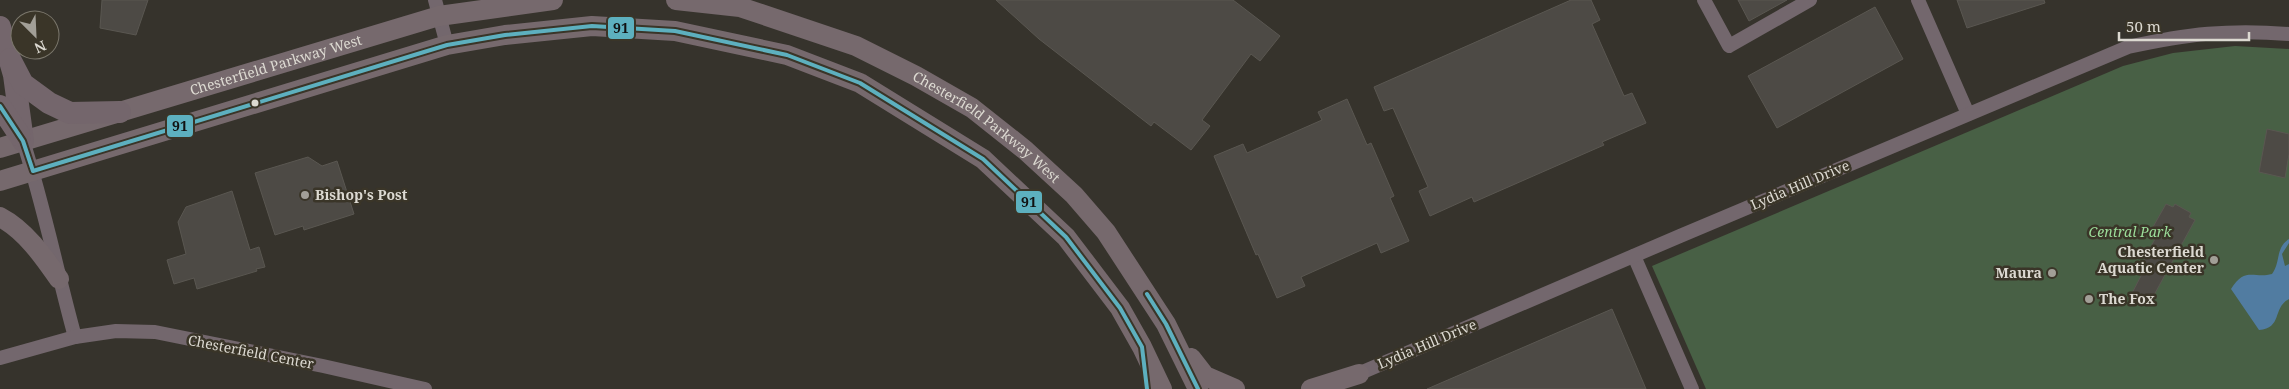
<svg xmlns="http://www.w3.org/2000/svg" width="2289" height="389" font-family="'Noto Serif',serif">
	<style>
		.green { fill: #486045 }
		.water { fill: #517ca1 }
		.building { fill: #4d4a45; stroke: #5a5751 }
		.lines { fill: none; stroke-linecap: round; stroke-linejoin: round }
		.street { stroke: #73676d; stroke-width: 14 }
		.secondary { stroke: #76696d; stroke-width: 20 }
		.primary { stroke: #74666c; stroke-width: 22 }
		.bus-1-casing { stroke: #3a3528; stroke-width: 8 }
		.bus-1 { stroke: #5db0bf; stroke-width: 4 }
		.bus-dot { fill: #dcd9d1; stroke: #3a3528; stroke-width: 2 }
		.poi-dot { fill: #a29f97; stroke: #3a3528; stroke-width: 2 }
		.labels { text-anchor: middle; stroke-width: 5; stroke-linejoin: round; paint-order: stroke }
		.street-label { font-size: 14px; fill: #dcd9d1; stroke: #3a3528 }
		.poi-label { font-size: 14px; font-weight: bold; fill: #dcd9d1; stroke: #3a3528; text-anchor: start }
		.park-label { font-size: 14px; font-style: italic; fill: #9bdc99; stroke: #3a3528 }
		.line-badge { stroke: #3a3528; stroke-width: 2 }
		.pale-badge-label { font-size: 14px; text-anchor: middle; font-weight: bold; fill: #111 }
	</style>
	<rect width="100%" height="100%" fill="#36332c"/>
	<!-- green -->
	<path class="green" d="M2235,46L2289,49V389H1706L1652,266L2123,66L2173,53Z"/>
	<!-- water -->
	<path class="water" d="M2289,239V243L2282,254L2285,266L2289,264V299C2272,308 2283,328 2259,330L2231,289C2245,266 2254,279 2272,274C2281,262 2275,248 2289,239Z"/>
	<!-- building -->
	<g class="building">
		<path d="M102,0H148L136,35L100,28Z"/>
		<path d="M996,0H1233L1280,36L1260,61L1251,54L1202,120L1210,126L1191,150L1154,122L1151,126L1088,77L1039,39Z"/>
		<path d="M1571,0H1591L1600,20L1592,24L1624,96L1632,93L1646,123L1602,142L1604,145L1474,202L1472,197L1430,216L1419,191L1428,187L1393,108L1384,111L1374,87Z"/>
		<path d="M1738,0H1787L1749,21Z"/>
		<path d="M1957,0H2044L2045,3L1967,28Z"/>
		<path d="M1875,7L1903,59L1777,128L1748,76Z"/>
		<path d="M1347,99L1367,145L1371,143L1394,196L1390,198L1409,241L1381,253L1377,243L1301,277L1305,286L1277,298L1258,254L1256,255L1214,156L1243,144L1247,153L1322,120L1318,112Z"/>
		<path d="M2267,129L2289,134V154L2285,178L2259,172Z"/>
		<path d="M308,157L322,166L337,161L354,214L304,230L303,226L275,235L255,173Z"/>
		<path d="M232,191L250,250L259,247L265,267L256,269L257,271L197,289L194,278L174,284L167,260L186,254L178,222L186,207Z"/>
		<path d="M2166,204L2173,207L2175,204L2191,213L2189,217L2195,220L2148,306L2130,297L2142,274L2138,271L2156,237L2149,234Z"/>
		<path d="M1612,309L1646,389H1427Z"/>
	</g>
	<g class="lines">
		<!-- street -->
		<g class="street">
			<path d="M435,0L447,45"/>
			<path d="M1704,0L1729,46L1810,0"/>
			<path d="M1918,0L1968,114"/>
			<path d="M23,141C44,206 57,272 75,337"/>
			<path d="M1634,256L1692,389"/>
			<path d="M0,358L75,337L116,331L155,332L323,366L425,389"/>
			<path d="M1351,377L1680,236L2128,47C2187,34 2229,29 2289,34"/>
		</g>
		<!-- secondary -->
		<g class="secondary">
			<path id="s1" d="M676,0L740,7L856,46L916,76L972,108L1025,150L1074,195L1106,232L1166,324L1198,389"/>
			<path id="s2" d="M0,148L439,16L553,0"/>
			<path d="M0,181L447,45L505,35L592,26L675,31L787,55L860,83L983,159L1066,237L1120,308L1142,347L1162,389"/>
			<path d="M0,217C25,230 43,256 59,279"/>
			<path d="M1191,358L1205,376L1235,389"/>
			<path d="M1311,389L1359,374"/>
		</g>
		<!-- primary -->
		<g class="primary">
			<path d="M0,27L14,75L23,141"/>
			<path d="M10,59L23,84L49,103L70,113L120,112"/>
			<path d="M0,106L20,136"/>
		</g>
		<!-- bus-1 casing -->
		<g class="bus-1-casing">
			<g id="bus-1">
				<path d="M0,106L23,141L33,171L447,45L505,35L592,26L675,31L787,55L860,83L983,159L1066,237L1120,308L1142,347L1147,389"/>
				<path d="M1147,294L1166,324L1198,389"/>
			</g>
		</g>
		<!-- bus-1 -->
		<use href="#bus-1" class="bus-1"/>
	</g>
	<!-- markers -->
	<circle class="bus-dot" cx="255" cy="103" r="4.5"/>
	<g class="poi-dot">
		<circle cx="305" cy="195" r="5"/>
		<circle cx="2214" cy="260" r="5"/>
		<circle cx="2052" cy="273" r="5"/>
		<circle cx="2089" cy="299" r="5"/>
	</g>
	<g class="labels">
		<!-- street labels -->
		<g class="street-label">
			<text dy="5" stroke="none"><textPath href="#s2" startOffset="288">Chesterfield Parkway West</textPath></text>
			<text dy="5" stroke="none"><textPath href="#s1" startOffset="341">Chesterfield Parkway West</textPath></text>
			<text transform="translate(1800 185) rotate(-23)" y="5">Lydia Hill Drive</text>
			<text transform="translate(1427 344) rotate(-23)" y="5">Lydia Hill Drive</text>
			<text transform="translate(251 352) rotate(11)" y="5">Chesterfield Center</text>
		</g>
		<!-- poi labels -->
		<g class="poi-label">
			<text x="315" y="200">Bishop's Post</text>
			<text x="2204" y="257" text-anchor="end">Chesterfield<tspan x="2204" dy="16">Aquatic Center</tspan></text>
			<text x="2042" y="278" text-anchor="end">Maura</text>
			<text x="2099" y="304">The Fox</text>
		</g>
		<!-- park labels -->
		<g class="park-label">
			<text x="2130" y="237">Central Park</text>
		</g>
	</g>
	<g class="line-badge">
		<rect x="607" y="16" width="28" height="24" rx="5" fill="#5db0bf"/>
		<rect x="166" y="114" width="28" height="24" rx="5" fill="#5db0bf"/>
		<rect x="1015" y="190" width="28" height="24" rx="5" fill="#5db0bf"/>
	</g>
	<g class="pale-badge-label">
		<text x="621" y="33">91</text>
		<text x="180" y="131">91</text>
		<text x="1029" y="207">91</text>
	</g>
	<!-- north arrow -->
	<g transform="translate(35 35) rotate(156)"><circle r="24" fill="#3a3528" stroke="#7b776c"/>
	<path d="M0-4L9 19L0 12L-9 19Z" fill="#a29f97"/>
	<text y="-8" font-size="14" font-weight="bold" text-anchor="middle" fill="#dcd9d1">N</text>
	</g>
	<!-- scale -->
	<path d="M2119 32v8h130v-8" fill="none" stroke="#dcd9d1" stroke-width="2.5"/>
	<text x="2126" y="32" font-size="15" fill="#dcd9d1" stroke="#3a3528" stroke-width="4" paint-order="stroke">50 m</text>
</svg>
